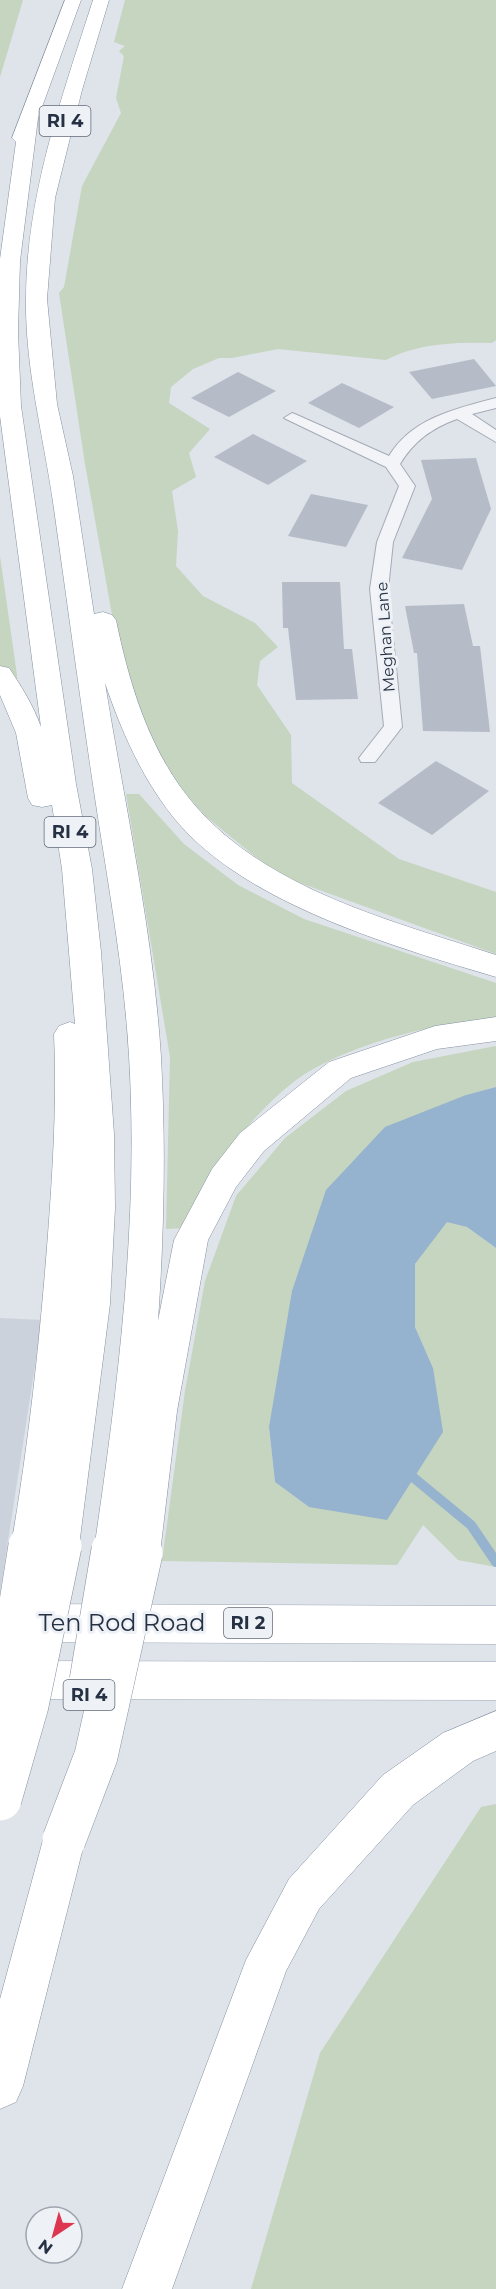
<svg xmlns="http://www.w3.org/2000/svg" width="496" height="2289" font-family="Montserrat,sans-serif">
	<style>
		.built { fill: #ccd2dc }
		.green { fill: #c5d5bf }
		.water { fill: #95b2ce }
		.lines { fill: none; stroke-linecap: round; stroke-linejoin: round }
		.stream { stroke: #95b2ce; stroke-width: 10 }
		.building { fill: #b5bcc8 }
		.street-casing { stroke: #a4aab5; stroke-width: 2 }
		.primary-casing { stroke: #9da8b7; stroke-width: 1 }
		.highway-casing { stroke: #8491a2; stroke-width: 1 }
		.street { fill: #f2f4f8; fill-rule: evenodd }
		.primary { fill: #fff; fill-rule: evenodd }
		.highway { fill: #fff; fill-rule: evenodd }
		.highway-bridge-casing { stroke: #8491a2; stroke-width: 44; stroke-linecap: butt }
		.highway-bridge { stroke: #fff; stroke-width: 43 }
		.labels { text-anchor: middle; stroke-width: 6; stroke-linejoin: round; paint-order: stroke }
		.far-street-label { font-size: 16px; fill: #263143; stroke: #eef2f7 }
		.shield { fill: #eef2f7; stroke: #626b79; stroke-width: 1.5 }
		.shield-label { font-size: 18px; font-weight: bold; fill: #263143 }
		.near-street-label { font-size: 24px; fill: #263143; stroke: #eef2f7 }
	</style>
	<rect width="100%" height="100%" fill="#dfe3ea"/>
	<!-- built -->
	<path class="built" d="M0,1318L42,1320L0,1593Z"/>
	<!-- green -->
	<g class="green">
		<path d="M0,0H23L0,77Z"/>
		<path d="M125,0H496V340L492,343C457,342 418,343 386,360L278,349L232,358H219L193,369L171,387L169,403L210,429L189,453L196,477L172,491L178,531L176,566L203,596L255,623L278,647L260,661L257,685L291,735L292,783L399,859L496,892V954L278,875L204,815L151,753L113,620L85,464L59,293L64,287L82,186L121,113L116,98L124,56L119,51L125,46L114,42Z"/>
		<path d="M0,556L17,675V679L10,680L0,668Z"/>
		<path d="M126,794H139L184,844L238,885L304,919L496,983V1019C440,1021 356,1043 308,1072C271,1094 222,1153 201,1190C194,1201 191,1216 186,1228L166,1229L170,1057Z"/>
		<path d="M496,1046V1087L466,1095L269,1427L275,1482L309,1507L433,1368L415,1327V1264L447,1221L467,1227L496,1248V1567L458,1560L423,1525L397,1565L162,1561L185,1391L205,1281L236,1196L285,1138L346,1091L413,1062Z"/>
		<path d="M496,1804V2289H251L320,2053L481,1807Z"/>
	</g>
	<!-- water -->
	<path class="water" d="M496,1087V1248L467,1227L447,1222L415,1264V1327L433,1368L443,1432L387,1520L309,1507L275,1482L269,1427L292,1291L326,1190L385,1127L466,1095Z"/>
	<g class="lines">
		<!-- stream -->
		<path class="stream" d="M414,1478L471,1525L496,1562"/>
	</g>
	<!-- building -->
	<g class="building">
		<path d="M474,359L496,386L432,399L409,372Z"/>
		<path d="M238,372L276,391L229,417L191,398Z"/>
		<path d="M342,383L394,407L359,428L308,403Z"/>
		<path d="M253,434L307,461L268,485L214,457Z"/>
		<path d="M476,458L491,509L462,570L402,558L432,499L421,460Z"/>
		<path d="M311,494L368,505L346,547L288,536Z"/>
		<path d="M282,582H340L344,649H352L358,699L296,700L288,628H283Z"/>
		<path d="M464,604L473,646H480L490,732L423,731L417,653H414L405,606Z"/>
		<path d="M436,761L489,791L432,835L378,803Z"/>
	</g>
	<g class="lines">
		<!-- street casing -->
		<g class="street-casing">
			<path id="street" d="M496,398V408L472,414L496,430V442L457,419C432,428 414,441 400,464L415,486L393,542L388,589L402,727L375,762H361L359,758L384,726L370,589L377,542L399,486L386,467L284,418L292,413L297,415L389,456C412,418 455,409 496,398Z"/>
		</g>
		<!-- primary casing -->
		<g class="primary-casing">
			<g id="primary">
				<path d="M21,1604L496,1606V1644L21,1642L7,1636L1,1623L7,1610Z"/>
				<path d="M8,1661L496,1662V1700L8,1699L0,1696V1664Z"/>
			</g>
		</g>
		<!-- highway casing -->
		<g class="highway-casing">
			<g id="highway">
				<path d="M65,0H81L38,118L20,261L18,332L21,406L76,784L92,869L101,952L114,1134L115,1208L110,1304L79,1546L74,1558L60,1564L45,1556L30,1564L16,1558L11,1546C29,1443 40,1339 48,1234C53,1167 57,1101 54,1034L59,1026L70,1022L75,1024L62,869L52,805L42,807L32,805L28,798L16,733L0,695V666L9,668C22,687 33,705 41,727L0,416V259L16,142L12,138Z"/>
				<path d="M93,0H109L82,90L55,198L47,299L57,404L73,476L94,614L103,612L112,615L116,620C128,678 145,736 179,785C250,886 386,919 496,955V977C395,947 250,905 179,824C144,783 122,733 105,683C125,807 153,931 161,1057C166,1145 164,1233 158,1321L174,1240L212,1169L240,1133L329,1062L435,1026L496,1017V1041L437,1049L351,1078L264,1151L236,1187L208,1240L177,1411L160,1553L155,1566L141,1571L126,1563L113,1568L99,1562L94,1550C118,1387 139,1221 129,1056C124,969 108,884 95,798C80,699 67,600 53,502C43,434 25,367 26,299C26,196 62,97 93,0Z"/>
				<path d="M496,1711V1751L473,1761L413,1805L319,1909L286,1971L172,2289H122L246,1960L289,1879L383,1775L443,1733Z"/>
				<path d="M64,1819L79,1825L85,1840L23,2086L16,2102L0,2109V1999L43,1840L49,1825Z"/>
			</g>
		</g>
		<!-- street -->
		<use href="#street" class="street"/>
		<!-- primary -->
		<use href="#primary" class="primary"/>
		<!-- highway -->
		<use href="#highway" class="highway"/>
		<!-- highway-bridge casing -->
		<g class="highway-bridge-casing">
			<g id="highway-bridge">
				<path d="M91,1681L113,1550"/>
				<path d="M0,1734L30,1546"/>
				<path d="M0,1799L27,1705L60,1546"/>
				<path d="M64,1840L96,1756L141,1553"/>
			</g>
		</g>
		<!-- highway-bridge -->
		<use href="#highway-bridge" class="highway-bridge"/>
	</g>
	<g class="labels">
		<!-- far-street labels -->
		<g class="far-street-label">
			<text transform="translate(385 637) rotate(-94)" y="6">Meghan Lane</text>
		</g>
		<!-- shield labels -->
		<g class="shield">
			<rect x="39.5" y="106" width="51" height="30" rx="4.5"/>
			<rect x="44.5" y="817" width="51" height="30" rx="4.5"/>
			<rect x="224" y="1608" width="48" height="30" rx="4.5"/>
			<rect x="63.5" y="1680" width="51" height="30" rx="4.5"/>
		</g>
		<g class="shield-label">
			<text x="65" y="127">RI 4</text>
			<text x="70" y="838">RI 4</text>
			<text x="248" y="1629">RI 2</text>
			<text x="89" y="1701">RI 4</text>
		</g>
		<!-- near-street labels -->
		<g class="near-street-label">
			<text x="122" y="1631">Ten Rod Road</text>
		</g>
	</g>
	<!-- north arrow -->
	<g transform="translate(54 2235) rotate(216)"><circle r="28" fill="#eef2f7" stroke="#9ea5af" stroke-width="1.5"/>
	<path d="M0-4.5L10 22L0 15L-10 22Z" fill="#de3551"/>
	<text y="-9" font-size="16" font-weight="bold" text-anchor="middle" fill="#263143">N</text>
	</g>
</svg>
